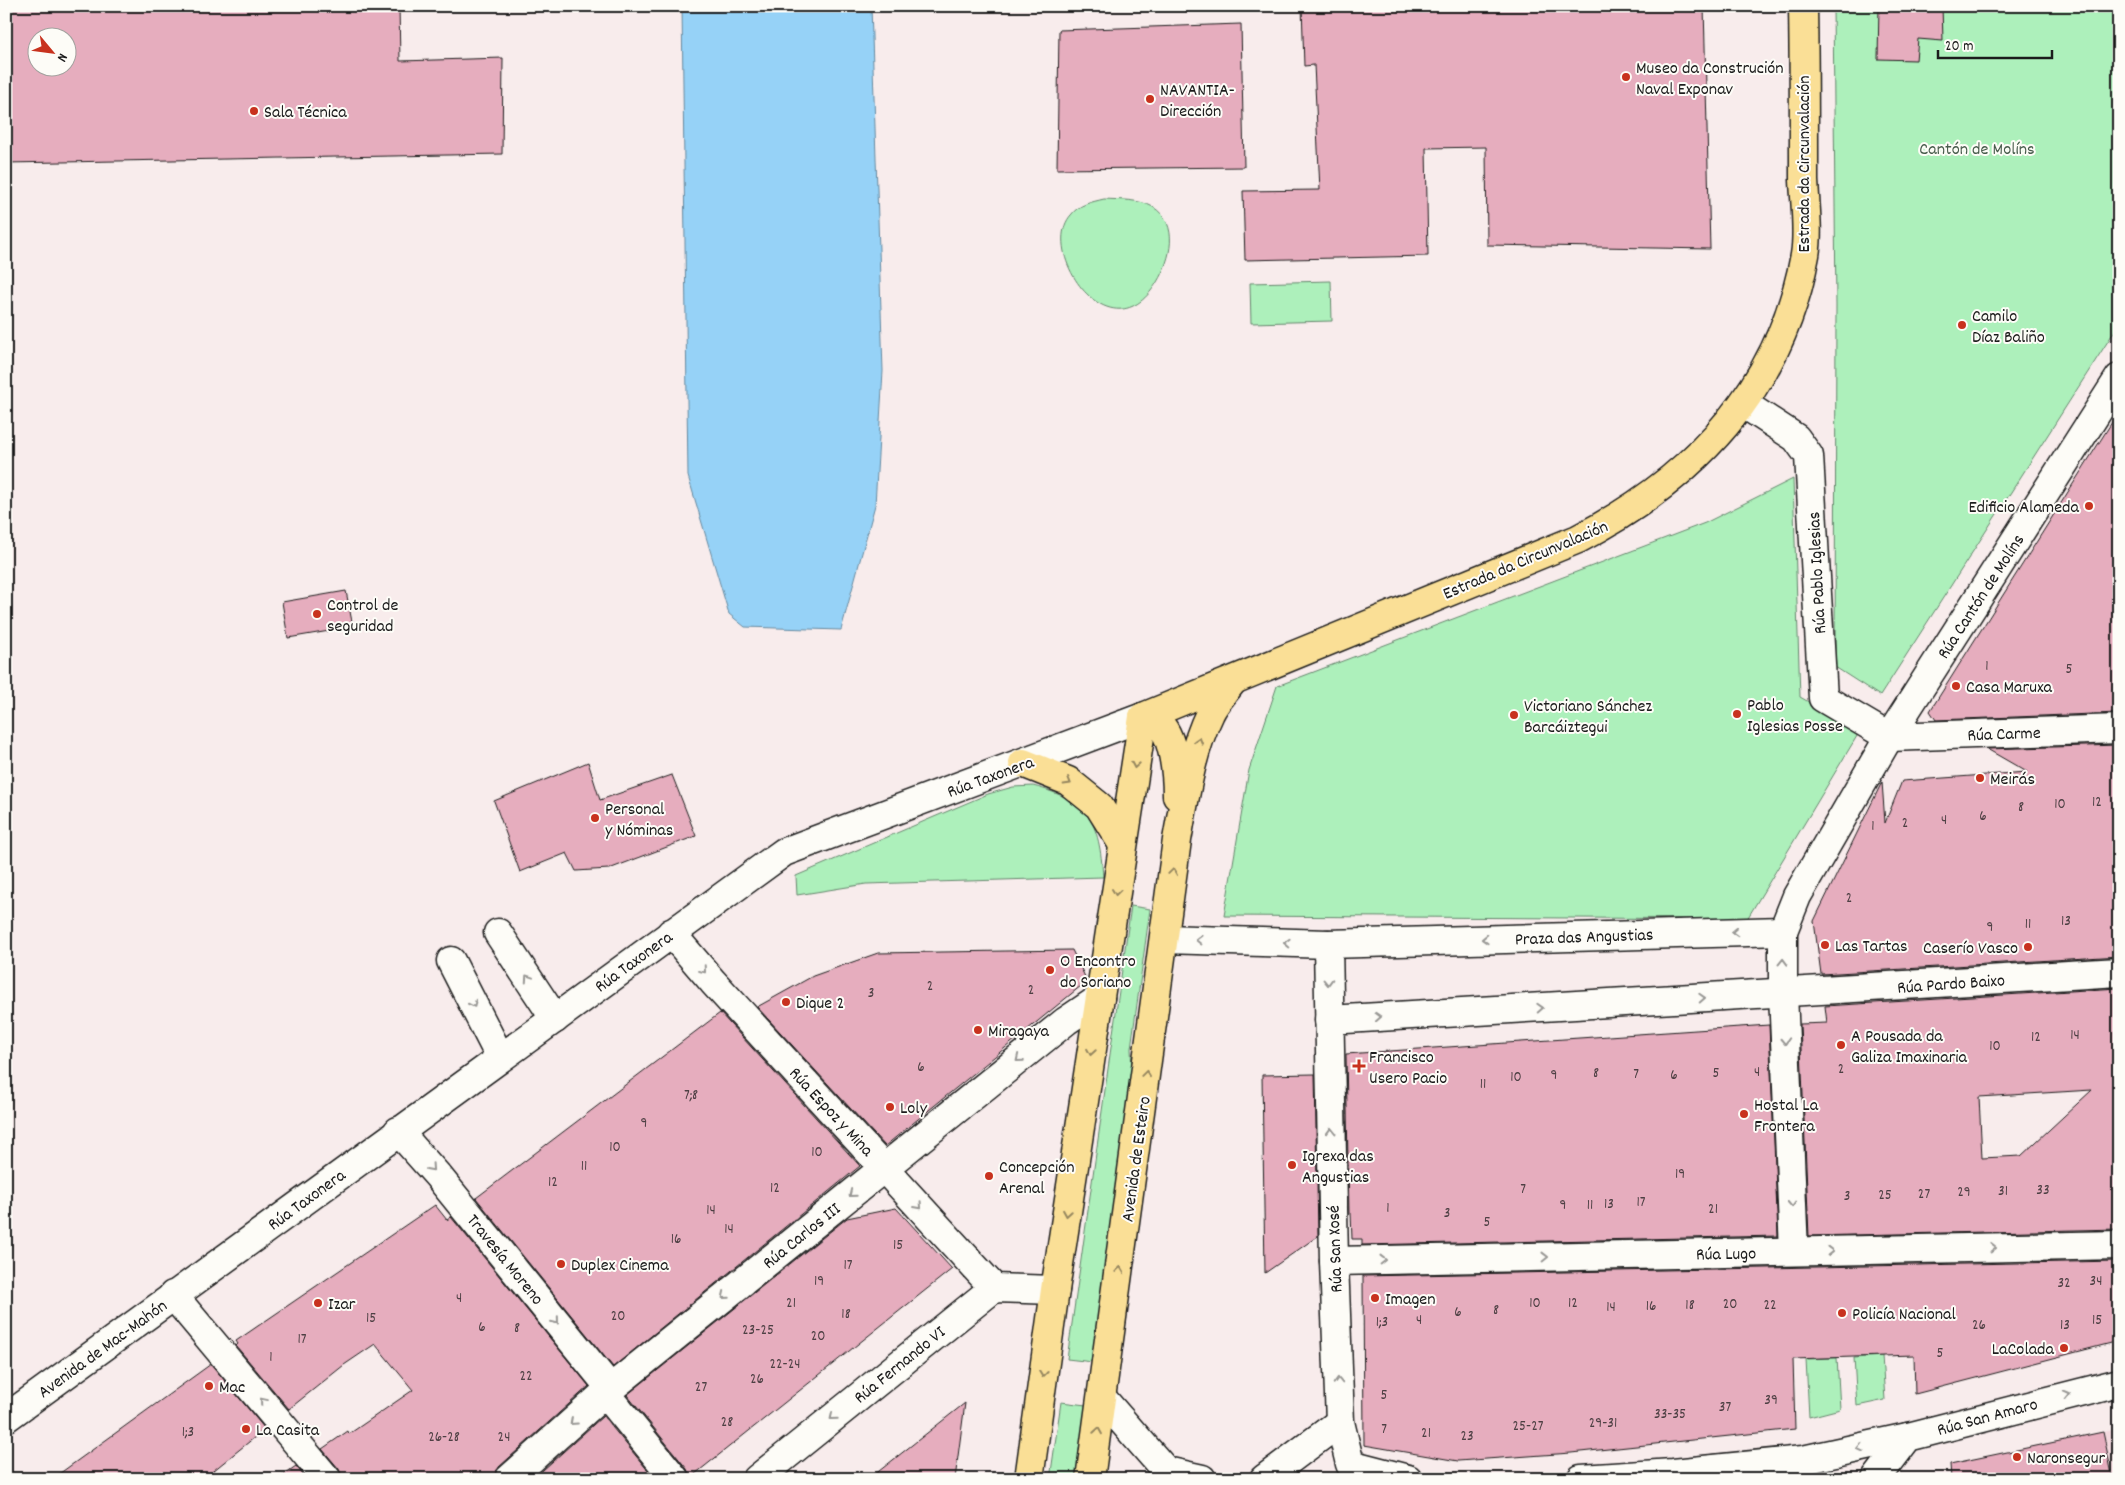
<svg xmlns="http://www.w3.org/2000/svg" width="2125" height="1485" font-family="Dekko,sans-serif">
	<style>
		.built { fill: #f3d9de }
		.green { fill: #adf0bb; stroke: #64866c }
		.water { fill: #96d2f7; stroke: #65899f }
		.building { fill: #e6adbe; stroke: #1c1c1c; fill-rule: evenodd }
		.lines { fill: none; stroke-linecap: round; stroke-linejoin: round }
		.minor-casing { stroke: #1c1c1c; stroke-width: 31 }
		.major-casing { stroke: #1c1c1c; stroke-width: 31 }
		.minor { stroke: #fdfcf7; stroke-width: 28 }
		.major { stroke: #fadf96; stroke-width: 28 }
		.oneway { stroke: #96875f }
		.oneway2 { stroke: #989794 }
		.poi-dot { fill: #c8321e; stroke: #fdfcf7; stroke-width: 2 }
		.labels { text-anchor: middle; stroke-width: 4; stroke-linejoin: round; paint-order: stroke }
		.number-label { font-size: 15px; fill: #4e4044 }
		.poi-label { font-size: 18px; fill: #1c1c1c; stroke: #fdfcf7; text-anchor: start }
		.park-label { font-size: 18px; fill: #485c4c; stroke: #fdfcf7 }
		.street-label { font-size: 18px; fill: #1c1c1c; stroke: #fdfcf7 }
	</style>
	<rect width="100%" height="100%" fill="#f8ecec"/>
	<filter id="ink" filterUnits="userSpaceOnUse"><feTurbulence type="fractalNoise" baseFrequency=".02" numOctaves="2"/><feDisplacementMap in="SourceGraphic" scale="10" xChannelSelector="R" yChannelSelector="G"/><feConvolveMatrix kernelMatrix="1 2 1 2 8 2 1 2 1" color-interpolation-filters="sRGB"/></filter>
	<g filter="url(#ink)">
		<!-- built -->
		<path class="built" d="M2119,1429V1479H2113L2103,1432Z"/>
		<!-- green -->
		<g class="green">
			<path d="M1833,6H2119V324L1880,696L1835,667L1836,305Z"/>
			<path d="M1104,199C1120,200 1139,199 1153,207C1180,224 1171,259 1157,282C1111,359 1038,252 1071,215C1079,204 1092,202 1104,199Z"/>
			<path d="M1331,281L1332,321L1251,323L1250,283Z"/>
			<path d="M1793,479L1800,697L1860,731L1747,919L1224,916L1249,770L1277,686L1705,523Z"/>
			<path d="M1033,786C1090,801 1099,821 1103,877L866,884L797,895L796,876L988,794L1013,787Z"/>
			<path d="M1131,906L1150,909L1131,1048L1132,1076L1093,1362L1067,1359Z"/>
			<path d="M1882,1356L1885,1400L1857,1406L1854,1358Z"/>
			<path d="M1837,1358L1840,1409L1809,1417L1806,1359Z"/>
			<path d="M1061,1402L1086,1405L1076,1479H1050Z"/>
		</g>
		<!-- water -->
		<path class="water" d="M682,6H871L883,371L875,505L841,630L745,627L729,614L688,476Z"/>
		<!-- building -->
		<g class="building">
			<path d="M6,6H399L400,61L503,58L502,154L6,163ZM38,38H68V68H38Z"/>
			<path d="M1302,6H1704L1710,249L1487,245L1486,147L1426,148L1428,256L1245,260L1243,191L1320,190L1314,65L1304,66Z"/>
			<path d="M1879,6H1942L1943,41L1918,39L1916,60L1878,59Z"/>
			<path d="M1241,24L1244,167L1057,169L1059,30Z"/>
			<path d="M2119,411V713L1936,720L1930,711Z"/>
			<path d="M346,591L353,627L288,638L282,602Z"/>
			<path d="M2119,745V956L1821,974L1814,921L1882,782L1885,823L1902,781L2027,772L1987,749Z"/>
			<path d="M588,762L600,800L672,775L696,836L609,869L576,871L567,853L520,872L494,801Z"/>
			<path d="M1072,950L1087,981L885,1146L757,1007L813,976L878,953Z"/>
			<path d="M2119,988V1229L1809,1236L1800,1024L1827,1023L1825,1006ZM2092,1090L2021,1156L1982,1158L1979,1097Z"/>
			<path d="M720,1013L860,1166L613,1367L476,1198Z"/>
			<path d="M1769,1025L1778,1236L1362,1245V1239H1352L1351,1213L1349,1215L1346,1054Z"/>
			<path d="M1315,1074L1318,1236L1265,1273L1262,1075Z"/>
			<path d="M435,1205L447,1220L451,1217L589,1386L499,1467L494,1479H342L339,1469L322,1449L348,1431L349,1434L413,1390L375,1344L344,1365L289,1409L236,1346L238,1344L236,1341Z"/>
			<path d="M896,1208L952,1269L690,1478L687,1469L627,1395L847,1218Z"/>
			<path d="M2119,1261V1341L1915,1394L1914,1355L1793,1359L1795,1429L1571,1453L1458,1461L1364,1445L1363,1276Z"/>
			<path d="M211,1364L265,1429L203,1479H52Z"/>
			<path d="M965,1403L955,1479H869Z"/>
			<path d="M603,1416L655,1479H533Z"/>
			<path d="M2103,1432L2113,1479H1951L1950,1464Z"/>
			<path d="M296,1466L306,1479H277Z"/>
		</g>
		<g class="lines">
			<!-- minor casing -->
			<g class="minor-casing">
				<g id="minor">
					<path d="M1744,404L1796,438L1809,456L1823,698L1889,737"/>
					<path d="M1889,737L2119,729"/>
					<path d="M498,933L555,1019"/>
					<path d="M671,933L713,982L994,1288"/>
					<path d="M1164,939L1328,944L1783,931"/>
					<path d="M1328,944L1334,1261L1340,1422L1350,1464L1408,1479"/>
					<path d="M451,961L500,1057"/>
					<path d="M1329,1020L2119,972"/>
					<path d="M398,1131L438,1176L611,1389"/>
					<path d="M1794,1251L1783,993V931L1797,896L1889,737L2119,378"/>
					<path d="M1334,1261L2119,1245"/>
					<path d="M173,1295L327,1479"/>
					<path d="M605,1393L675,1479"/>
					<path d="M1103,1399L1166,1471L1202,1479"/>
					<path d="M6,1418L784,852L1143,717"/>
					<path d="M509,1479L605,1393L1066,1021L1100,998"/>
					<path d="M757,1479L994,1288L1055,1290"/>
					<path d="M1264,1479L1340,1422"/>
					<path d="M1581,1479L1673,1473L1803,1460L1908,1437"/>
					<path d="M1876,1479L1908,1437L2119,1383"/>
				</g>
			</g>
			<!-- major casing -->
			<g class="major-casing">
				<g id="major">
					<path d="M1143,717L1578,539C1694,479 1781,388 1805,255C1809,232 1805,204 1804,180C1804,122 1804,64 1803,6"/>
					<path d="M1143,717C1147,718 1155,720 1158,723C1174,735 1177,777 1177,796"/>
					<path d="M1023,763L1068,781L1099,806L1122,843"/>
					<path d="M1029,1479L1055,1290L1143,717"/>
					<path d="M1090,1479L1177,840C1185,797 1191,752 1210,713C1215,702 1225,692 1232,682"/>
				</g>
			</g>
			<!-- minor -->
			<use href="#minor" class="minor"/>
			<!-- major -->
			<use href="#major" class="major"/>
		</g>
		<!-- one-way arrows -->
		<defs><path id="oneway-chevron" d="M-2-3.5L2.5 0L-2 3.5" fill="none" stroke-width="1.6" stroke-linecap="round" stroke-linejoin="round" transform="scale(1.25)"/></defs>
		<g class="oneway">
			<use href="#oneway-chevron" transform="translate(1199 741) rotate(-73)"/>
			<use href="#oneway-chevron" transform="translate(1135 765) rotate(100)"/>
			<use href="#oneway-chevron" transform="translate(1068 782) rotate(30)"/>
			<use href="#oneway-chevron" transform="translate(1173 872) rotate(-82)"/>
			<use href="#oneway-chevron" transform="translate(1116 892) rotate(97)"/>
			<use href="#oneway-chevron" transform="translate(1091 1052) rotate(99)"/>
			<use href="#oneway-chevron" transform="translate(1146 1074) rotate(-82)"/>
			<use href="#oneway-chevron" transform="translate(1067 1213) rotate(99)"/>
			<use href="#oneway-chevron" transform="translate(1120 1270) rotate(-82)"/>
			<use href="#oneway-chevron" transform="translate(1043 1374) rotate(97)"/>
			<use href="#oneway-chevron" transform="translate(1098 1431) rotate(-81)"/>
		</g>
		<g class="oneway2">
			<use href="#oneway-chevron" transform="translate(1735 932) rotate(178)"/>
			<use href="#oneway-chevron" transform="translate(1485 939) rotate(178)"/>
			<use href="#oneway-chevron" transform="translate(1199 940) rotate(-179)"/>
			<use href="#oneway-chevron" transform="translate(1287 943) rotate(-178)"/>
			<use href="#oneway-chevron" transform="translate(1783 962) rotate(-89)"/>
			<use href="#oneway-chevron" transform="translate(703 970) rotate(50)"/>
			<use href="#oneway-chevron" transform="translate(528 978) rotate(-124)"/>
			<use href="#oneway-chevron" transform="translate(1328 982) rotate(89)"/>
			<use href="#oneway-chevron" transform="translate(1702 998) rotate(-3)"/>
			<use href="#oneway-chevron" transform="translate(473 1004) rotate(63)"/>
			<use href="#oneway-chevron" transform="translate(1540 1008) rotate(-3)"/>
			<use href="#oneway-chevron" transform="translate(1378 1017) rotate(-3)"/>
			<use href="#oneway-chevron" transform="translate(1785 1041) rotate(87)"/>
			<use href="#oneway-chevron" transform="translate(1019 1059) rotate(141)"/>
			<use href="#oneway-chevron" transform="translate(1331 1131) rotate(-91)"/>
			<use href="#oneway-chevron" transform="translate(431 1168) rotate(48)"/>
			<use href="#oneway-chevron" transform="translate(852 1194) rotate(141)"/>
			<use href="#oneway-chevron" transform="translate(1792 1204) rotate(87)"/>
			<use href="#oneway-chevron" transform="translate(919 1206) rotate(48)"/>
			<use href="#oneway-chevron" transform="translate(1993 1248) rotate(-1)"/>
			<use href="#oneway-chevron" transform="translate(1830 1251) rotate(-1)"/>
			<use href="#oneway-chevron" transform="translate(1545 1257) rotate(-1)"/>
			<use href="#oneway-chevron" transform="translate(1383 1260) rotate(-1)"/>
			<use href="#oneway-chevron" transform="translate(725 1296) rotate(141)"/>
			<use href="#oneway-chevron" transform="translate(556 1321) rotate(51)"/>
			<use href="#oneway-chevron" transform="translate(1338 1381) rotate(-92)"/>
			<use href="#oneway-chevron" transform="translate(2067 1395) rotate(-14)"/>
			<use href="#oneway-chevron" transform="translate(263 1401) rotate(-130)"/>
			<use href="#oneway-chevron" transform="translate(833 1417) rotate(141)"/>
			<use href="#oneway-chevron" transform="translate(573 1422) rotate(138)"/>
			<use href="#oneway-chevron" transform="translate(1860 1448) rotate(167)"/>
		</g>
	</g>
	<!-- markers -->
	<g class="poi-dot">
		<circle cx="1626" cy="77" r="5"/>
		<circle cx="1150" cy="99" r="5"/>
		<circle cx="254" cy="111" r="5"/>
		<circle cx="1962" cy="325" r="5"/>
		<circle cx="2089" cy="506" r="5"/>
		<circle cx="317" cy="614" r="5"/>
		<circle cx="1956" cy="686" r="5"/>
		<circle cx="1737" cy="714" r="5"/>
		<circle cx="1514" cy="715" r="5"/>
		<circle cx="1980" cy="778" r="5"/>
		<circle cx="595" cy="818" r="5"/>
		<circle cx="1825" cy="945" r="5"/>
		<circle cx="2028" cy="947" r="5"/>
		<circle cx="1050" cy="970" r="5"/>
		<circle cx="786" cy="1002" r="5"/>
		<circle cx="978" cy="1030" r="5"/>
		<circle cx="1841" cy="1045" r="5"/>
		<path d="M1356.5 1058.5h5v5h5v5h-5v5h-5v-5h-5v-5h5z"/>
		<circle cx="890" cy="1107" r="5"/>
		<circle cx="1744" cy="1114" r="5"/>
		<circle cx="1292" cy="1165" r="5"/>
		<circle cx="989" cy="1176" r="5"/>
		<circle cx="561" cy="1264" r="5"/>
		<circle cx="1375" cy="1298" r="5"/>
		<circle cx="318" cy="1303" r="5"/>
		<circle cx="1842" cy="1313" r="5"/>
		<circle cx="2064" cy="1348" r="5"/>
		<circle cx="209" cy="1386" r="5"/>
		<circle cx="246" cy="1429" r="5"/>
		<circle cx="2017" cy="1457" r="5"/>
	</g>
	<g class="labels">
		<!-- number labels -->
		<g class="number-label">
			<text x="1987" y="670">1</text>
			<text x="2069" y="673">5</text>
			<text x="2097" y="806">12</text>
			<text x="2060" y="808">10</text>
			<text x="2021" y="811">8</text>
			<text x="1983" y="820">6</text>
			<text x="1944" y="824">4</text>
			<text x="1905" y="827">2</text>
			<text x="1873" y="830">1</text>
			<text x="1849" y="902">2</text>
			<text x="2066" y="925">13</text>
			<text x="2028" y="928">11</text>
			<text x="1990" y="931">9</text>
			<text x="930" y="990">2</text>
			<text x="1031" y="994">2</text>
			<text x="871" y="997">3</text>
			<text x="2075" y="1039">14</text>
			<text x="2036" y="1041">12</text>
			<text x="1995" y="1050">10</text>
			<text x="921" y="1071">6</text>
			<text x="1841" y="1073">2</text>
			<text x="1757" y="1076">4</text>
			<text x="1596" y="1077">8</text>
			<text x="1716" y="1077">5</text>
			<text x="1636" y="1078">7</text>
			<text x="1554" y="1079">9</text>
			<text x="1674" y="1079">6</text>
			<text x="1516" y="1081">10</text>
			<text x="1483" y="1088">11</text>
			<text x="691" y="1099">7;8</text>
			<text x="644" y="1127">9</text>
			<text x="615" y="1151">10</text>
			<text x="817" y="1156">10</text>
			<text x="584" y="1170">11</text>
			<text x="1680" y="1178">19</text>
			<text x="553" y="1186">12</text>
			<text x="775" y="1192">12</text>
			<text x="1523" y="1193">7</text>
			<text x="2043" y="1194">33</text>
			<text x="2003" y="1195">31</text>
			<text x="1964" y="1196">29</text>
			<text x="1924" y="1198">27</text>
			<text x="1885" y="1199">25</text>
			<text x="1847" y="1200">3</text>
			<text x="1641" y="1206">17</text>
			<text x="1609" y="1208">13</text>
			<text x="1563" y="1209">9</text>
			<text x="1590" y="1209">11</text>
			<text x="1388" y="1212">1</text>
			<text x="1713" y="1213">21</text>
			<text x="711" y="1214">14</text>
			<text x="1447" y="1217">3</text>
			<text x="1487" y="1226">5</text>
			<text x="729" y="1233">14</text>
			<text x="676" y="1243">16</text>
			<text x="898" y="1249">15</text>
			<text x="848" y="1269">17</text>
			<text x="819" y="1285">19</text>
			<text x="2096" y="1285">34</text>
			<text x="2064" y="1287">32</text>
			<text x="459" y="1302">4</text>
			<text x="791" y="1307">21</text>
			<text x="1535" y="1307">10</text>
			<text x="1573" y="1307">12</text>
			<text x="1730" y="1308">20</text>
			<text x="1690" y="1309">18</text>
			<text x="1770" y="1309">22</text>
			<text x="1651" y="1310">16</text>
			<text x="1611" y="1311">14</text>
			<text x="1496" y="1314">8</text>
			<text x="1458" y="1316">6</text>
			<text x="846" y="1318">18</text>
			<text x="618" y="1320">20</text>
			<text x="371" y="1322">15</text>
			<text x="1419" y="1324">4</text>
			<text x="2097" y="1324">15</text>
			<text x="1382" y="1326">1;3</text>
			<text x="1979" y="1329">26</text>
			<text x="2065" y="1329">13</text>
			<text x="482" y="1331">6</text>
			<text x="517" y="1332">8</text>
			<text x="758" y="1334">23-25</text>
			<text x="818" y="1340">20</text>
			<text x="302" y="1343">17</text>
			<text x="1940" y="1357">5</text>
			<text x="271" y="1361">1</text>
			<text x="785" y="1368">22-24</text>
			<text x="526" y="1380">22</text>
			<text x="757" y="1383">26</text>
			<text x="701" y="1391">27</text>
			<text x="1384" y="1399">5</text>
			<text x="1771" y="1404">39</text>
			<text x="1725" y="1411">37</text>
			<text x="1670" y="1418">33-35</text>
			<text x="727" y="1426">28</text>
			<text x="1603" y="1427">29-31</text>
			<text x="1528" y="1430">25-27</text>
			<text x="1384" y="1433">7</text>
			<text x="188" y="1436">1;3</text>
			<text x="1426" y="1437">21</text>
			<text x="1467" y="1440">23</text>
			<text x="444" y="1441">26-28</text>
			<text x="504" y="1441">24</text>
		</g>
		<!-- poi labels -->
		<g class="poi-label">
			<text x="1636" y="73">Museo da Construción<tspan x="1636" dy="21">Naval Exponav</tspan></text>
			<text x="1160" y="95">NAVANTIA-<tspan x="1160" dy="21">Dirección</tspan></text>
			<text x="264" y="117">Sala Técnica</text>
			<text x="1972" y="321">Camilo<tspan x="1972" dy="21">Díaz Baliño</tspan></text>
			<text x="2079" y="512" text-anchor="end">Edificio Alameda</text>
			<text x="327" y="610">Control de<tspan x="327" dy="21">seguridad</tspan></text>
			<text x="1966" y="692">Casa Maruxa</text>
			<text x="1747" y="710">Pablo<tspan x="1747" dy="21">Iglesias Posse</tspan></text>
			<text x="1524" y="711">Victoriano Sánchez<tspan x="1524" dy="21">Barcáiztegui</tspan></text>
			<text x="1990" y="784">Meirás</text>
			<text x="605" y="814">Personal<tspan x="605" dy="21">y Nóminas</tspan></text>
			<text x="1835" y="951">Las Tartas</text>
			<text x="2018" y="953" text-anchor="end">Caserío Vasco</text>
			<text x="1060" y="966">O Encontro<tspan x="1060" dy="21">do Soriano</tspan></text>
			<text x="796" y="1008">Dique 2</text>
			<text x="988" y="1036">Miragaya</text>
			<text x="1851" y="1041">A Pousada da<tspan x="1851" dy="21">Galiza Imaxinaria</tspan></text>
			<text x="1369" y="1062">Francisco<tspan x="1369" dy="21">Usero Pacio</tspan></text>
			<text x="1754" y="1110">Hostal La<tspan x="1754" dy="21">Frontera</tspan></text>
			<text x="900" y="1113">Loly</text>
			<text x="1302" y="1161">Igrexa das<tspan x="1302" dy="21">Angustias</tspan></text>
			<text x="999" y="1172">Concepción<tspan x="999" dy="21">Arenal</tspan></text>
			<text x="571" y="1270">Duplex Cinema</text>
			<text x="1385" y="1304">Imagen</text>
			<text x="328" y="1309">Izar</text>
			<text x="1852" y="1319">Policía Nacional</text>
			<text x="2054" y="1354" text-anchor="end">LaColada</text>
			<text x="219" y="1392">Mac</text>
			<text x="256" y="1435">La Casita</text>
			<text x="2027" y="1463">Naronsegur</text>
		</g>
		<!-- park labels -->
		<g class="park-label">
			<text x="1977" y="154">Cantón de Molíns</text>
		</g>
		<!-- street labels -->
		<g class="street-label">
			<text transform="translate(1803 164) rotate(-90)" y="6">Estrada da Circunvalación</text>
			<text transform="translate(1525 559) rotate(-23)" y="6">Estrada da Circunvalación</text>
			<text transform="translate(1816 573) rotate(-93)" y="6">Rúa Pablo Iglesias</text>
			<text transform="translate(1980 596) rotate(-57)" y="6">Rúa Cantón de Molíns</text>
			<text transform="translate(2004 733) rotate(-2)" y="6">Rúa Carme</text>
			<text transform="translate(990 776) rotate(-20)" y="6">Rúa Taxonera</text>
			<text transform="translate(1584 936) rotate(-2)" y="6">Praza das Angustias</text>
			<text transform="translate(633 961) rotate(-36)" y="6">Rúa Taxonera</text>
			<text transform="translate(1951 983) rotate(-4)" y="6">Rúa Pardo Baixo</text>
			<text transform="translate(832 1111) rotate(47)" y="6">Rúa Espoz y Mina</text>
			<text transform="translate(1135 1159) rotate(-82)" y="6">Avenida de Esteiro</text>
			<text transform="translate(306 1199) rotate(-36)" y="6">Rúa Taxonera</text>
			<text transform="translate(801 1235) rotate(-39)" y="6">Rúa Carlos III</text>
			<text transform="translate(1334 1249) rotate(-92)" y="6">Rúa San Xosé</text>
			<text transform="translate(1726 1253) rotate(-1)" y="6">Rúa Lugo</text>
			<text transform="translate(506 1259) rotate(51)" y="6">Travesía Moreno</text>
			<text transform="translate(102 1348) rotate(-36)" y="6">Avenida de Mac-Mahón</text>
			<text transform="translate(899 1364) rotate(-39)" y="6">Rúa Fernando VI</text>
			<text transform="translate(1987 1416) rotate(-15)" y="6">Rúa San Amaro</text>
		</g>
	</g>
	<!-- margin -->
	<rect width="2125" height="1485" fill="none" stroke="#fdfcf7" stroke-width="25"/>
	<rect x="12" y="12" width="2100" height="1460" fill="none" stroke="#1c1c1c" stroke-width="2" filter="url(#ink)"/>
	<!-- north arrow -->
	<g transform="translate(52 52) rotate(119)"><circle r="24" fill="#fdfcf7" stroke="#a3a29f"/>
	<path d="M0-4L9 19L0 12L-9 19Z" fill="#c8321e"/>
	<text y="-8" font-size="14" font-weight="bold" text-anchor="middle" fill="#1c1c1c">N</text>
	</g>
	<!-- scale -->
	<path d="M1938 50v8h114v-8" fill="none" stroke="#1c1c1c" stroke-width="2.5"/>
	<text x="1945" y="50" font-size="15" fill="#1c1c1c" stroke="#fdfcf7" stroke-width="4" paint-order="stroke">20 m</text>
</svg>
